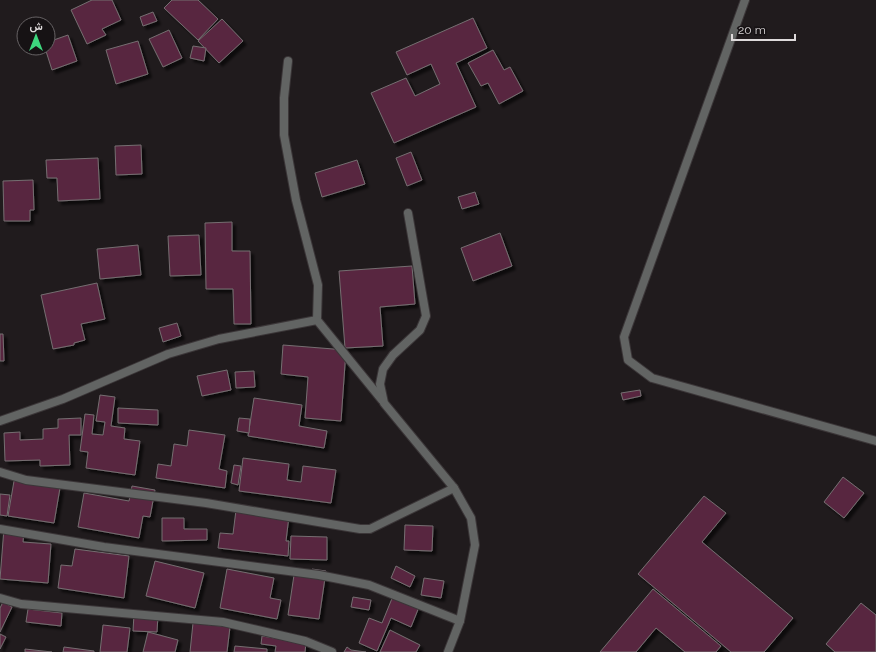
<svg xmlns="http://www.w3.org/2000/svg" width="876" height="652" font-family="Raleway,Vazirmatn,sans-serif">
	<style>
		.building { fill: #592840; stroke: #756e71; filter: url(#shadow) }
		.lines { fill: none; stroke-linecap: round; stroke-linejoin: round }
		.street-casing { stroke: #3b3638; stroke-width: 10 }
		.street { stroke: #626463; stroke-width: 8 }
	</style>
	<defs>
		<filter id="shadow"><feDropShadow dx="3.5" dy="3.5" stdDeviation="1" flood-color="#0009"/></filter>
	</defs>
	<rect width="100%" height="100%" fill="#201b1d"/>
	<!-- building -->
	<g class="building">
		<path d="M92,0H112L121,20L102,29L106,35L87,44L71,10Z"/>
		<path d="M172,0H198L218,19L198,40L164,8Z"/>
		<path d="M153,12L157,21L143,26L140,17Z"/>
		<path d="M473,18L487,48L456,63L476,107L394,143L371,93L406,78L415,96L440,84L431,64L407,75L396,52Z"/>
		<path d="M222,19L243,41L219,63L198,41Z"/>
		<path d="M169,30L182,58L163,67L149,39Z"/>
		<path d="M68,35L77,61L52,70L45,48H48V42Z"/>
		<path d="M138,41L148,74L116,84L106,50Z"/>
		<path d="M193,46L206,48L204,61L190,58Z"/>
		<path d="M493,50L504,70L510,67L523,91L499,104L488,83L481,86L468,63Z"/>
		<path d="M141,145L142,174L116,175L115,146Z"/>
		<path d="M411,152L422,180L407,186L396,158Z"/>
		<path d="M98,158L100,199L58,201L57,178H47L46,160Z"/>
		<path d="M357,160L365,184L322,197L315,173Z"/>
		<path d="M33,180L34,210H30V221H4L3,181Z"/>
		<path d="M475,192L479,204L462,209L458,197Z"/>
		<path d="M232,222V251H250L251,324H234L233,289H206L205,223Z"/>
		<path d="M500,233L512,266L473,281L461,248Z"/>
		<path d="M199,235L201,275L170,276L168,236Z"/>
		<path d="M138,245L141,275L100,279L97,249Z"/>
		<path d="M412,266L415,304L380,307L383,346L345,348L339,271Z"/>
		<path d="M97,283L105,319L81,324L85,340L74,343V345L53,349L41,295Z"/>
		<path d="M177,323L181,336L163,342L159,328Z"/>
		<path d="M0,334H3L4,361H0Z"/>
		<path d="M283,345L346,350L341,421L305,418L308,377L281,374Z"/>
		<path d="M227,370L231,390L202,396L197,376Z"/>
		<path d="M254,371L255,387L236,388L235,372Z"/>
		<path d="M640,390L641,396L623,400L621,393Z"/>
		<path d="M100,395L115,397L111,426L125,428L124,439L140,441L135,475L86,468L88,452L80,451L85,414L94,415L92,434L103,435L105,422L96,421Z"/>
		<path d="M254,398L302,405L299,426L327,431L324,448L248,436Z"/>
		<path d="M118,408L158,410V425L118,423Z"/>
		<path d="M81,418V435H69L70,465L40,466V460L5,461L4,433L20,432V440L43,439V429L58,428V419Z"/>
		<path d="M239,418L250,419L249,433L237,431Z"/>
		<path d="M189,430L225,435L219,469L227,471L225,488L156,478L158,464L171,466L174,444L187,446Z"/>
		<path d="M243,458L289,464L287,480L301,482L303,466L336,470L331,503L239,491Z"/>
		<path d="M234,465L241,466L238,485L231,483Z"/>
		<path d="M843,477L864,493L844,518L824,502Z"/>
		<path d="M14,481L60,488L54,523L8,516Z"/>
		<path d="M132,486L155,490L150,517L143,516L139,538L78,527L84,493L129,501Z"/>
		<path d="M0,494L10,495L7,516L0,515Z"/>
		<path d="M704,496L726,513L702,542L793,618L764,652H731L638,574Z"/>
		<path d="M236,510L289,516L286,541H289L288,556L218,548L220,533L233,534Z"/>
		<path d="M162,518H184V529H207V540L162,541Z"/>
		<path d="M405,525L433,526L432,551L404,550Z"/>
		<path d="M4,528L24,530L23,542L51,544L48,583L0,579Z"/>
		<path d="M291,536L327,537V560L290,559Z"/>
		<path d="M75,549L129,556L124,598L58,588L61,565L72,566Z"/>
		<path d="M155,561L204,573L195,608L146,596Z"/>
		<path d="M396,566L415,576L410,587L391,578Z"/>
		<path d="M227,569L274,578L270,598L281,600L277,619L220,608Z"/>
		<path d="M312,569L326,571L319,619L288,615L294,575L311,578Z"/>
		<path d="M424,578L444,581L441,598L421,595Z"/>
		<path d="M653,589L721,646L716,652H685L656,628L636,652H600Z"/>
		<path d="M395,591L421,602L411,627L391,618L377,651L359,643L369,618L382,623Z"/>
		<path d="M353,597L371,600L369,610L351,607Z"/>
		<path d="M3,602L12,607L0,632V608Z"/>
		<path d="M861,603L876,615V652H835L826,644Z"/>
		<path d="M28,609L62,613L61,626L26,622Z"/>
		<path d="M134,614L158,615L157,632L133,631Z"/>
		<path d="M193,623L230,627L227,652H190Z"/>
		<path d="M103,625L130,628L127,652H100Z"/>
		<path d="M390,630L420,645L416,652H380Z"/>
		<path d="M148,632L178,640L175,652H143Z"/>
		<path d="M0,634L6,637L0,649Z"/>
		<path d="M262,636L306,643L305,652H275L276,646L261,644Z"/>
		<path d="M235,646L267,649V652H234Z"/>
		<path d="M64,647L94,651V652H63Z"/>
		<path d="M347,647L351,650L366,652H344Z"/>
		<path d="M25,649L52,652H25Z"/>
	</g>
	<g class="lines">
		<!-- street casing -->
		<g class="street-casing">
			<g id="street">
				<path d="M745,0L624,337L628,360L652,378L876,441"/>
				<path d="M288,61L284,98V135L296,200L318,285L317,320"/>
				<path d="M408,213L426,316L420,330L393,355L383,369L380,384L384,403L454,488L471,518L475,545L460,621L448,652"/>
				<path d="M0,421L63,399L168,354L219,339L317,320L382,400"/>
				<path d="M0,472L26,480L206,503L360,529H370L454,488"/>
				<path d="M0,529L104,547L319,575L369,585L460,621"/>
				<path d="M0,598L21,604L223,622L305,641L332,652"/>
			</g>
		</g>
		<!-- street -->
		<use href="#street" class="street"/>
	</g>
	<!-- north arrow -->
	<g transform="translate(36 36)"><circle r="19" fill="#161214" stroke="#666264"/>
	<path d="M0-3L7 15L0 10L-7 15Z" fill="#3dd77e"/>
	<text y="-6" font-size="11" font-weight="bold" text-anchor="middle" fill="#dedadb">ش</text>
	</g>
	<!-- scale -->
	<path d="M732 34v6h63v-6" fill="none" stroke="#dedadb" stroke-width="2"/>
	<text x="738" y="34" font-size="12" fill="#dedadb" stroke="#161214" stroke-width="3" paint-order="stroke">20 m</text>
</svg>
